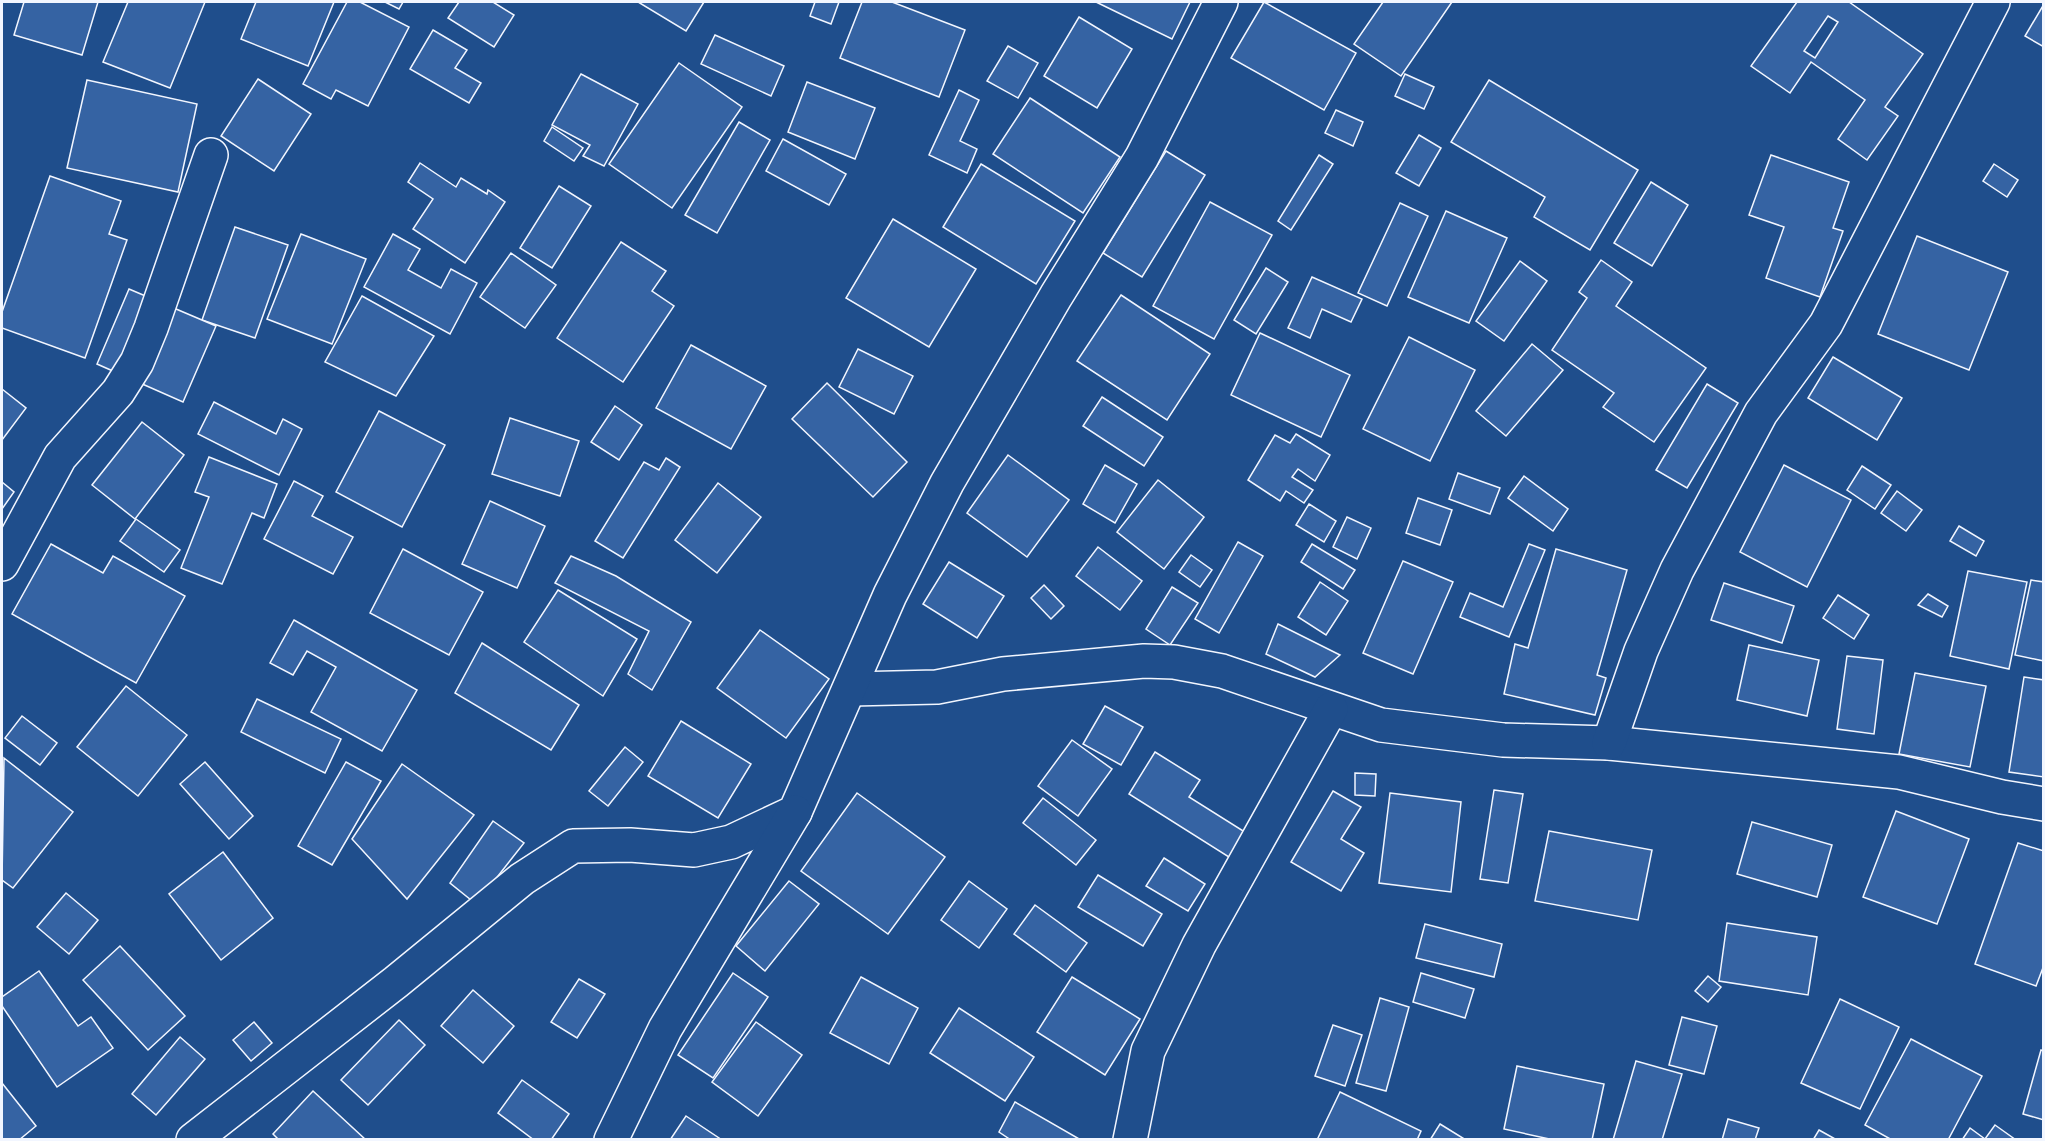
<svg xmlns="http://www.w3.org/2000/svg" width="2045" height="1141" font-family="'Asap Condensed',sans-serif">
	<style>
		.building { fill: #3563a3; stroke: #f2f6ff; stroke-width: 1.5; fill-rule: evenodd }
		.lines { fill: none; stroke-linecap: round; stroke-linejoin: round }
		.minor-casing { stroke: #f2f6ff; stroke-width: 36 }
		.minor { stroke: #1f4e8c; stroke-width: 33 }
	</style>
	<rect width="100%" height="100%" fill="#1f4e8c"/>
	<!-- building -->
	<g class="building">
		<path d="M24,2H98L82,55L14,35Z"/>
		<path d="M128,2H205L170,88L103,62Z"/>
		<path d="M256,2H334L308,66L241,39Z"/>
		<path d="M347,2H360L409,27L368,106L336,90L331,99L303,84Z"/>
		<path d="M385,2H403L399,9Z"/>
		<path d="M459,2H493L514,15L494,47L448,18Z"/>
		<path d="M638,2H704L686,31Z"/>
		<path d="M815,2H839L831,24L810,16Z"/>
		<path d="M862,2H892L965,30L939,97L840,58Z"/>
		<path d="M1096,2H1190L1172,39Z"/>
		<path d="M1264,2L1356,53L1324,110L1231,58Z"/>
		<path d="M1383,2H1452L1401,76L1354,44Z"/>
		<path d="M1797,2H1849L1923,54L1885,107L1898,116L1867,160L1838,139L1865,100L1811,62L1790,93L1751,66ZM1828,16L1838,22L1815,58L1804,51Z"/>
		<path d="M2044,4V47L2025,36Z"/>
		<path d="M1079,17L1132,49L1097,108L1044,76Z"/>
		<path d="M433,30L467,50L455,68L481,83L469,103L410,69Z"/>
		<path d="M715,35L784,66L771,96L701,64Z"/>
		<path d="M1008,46L1038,63L1018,98L987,81Z"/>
		<path d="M679,63L742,107L672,208L609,164Z"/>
		<path d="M581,74L638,104L604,166L583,156L590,145L552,125Z"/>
		<path d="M1405,74L1434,87L1424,109L1395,96Z"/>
		<path d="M258,79L311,114L274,171L221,136Z"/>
		<path d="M87,80L197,104L178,192L67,168Z"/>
		<path d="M1489,80L1638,170L1590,250L1534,217L1545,197L1451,142Z"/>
		<path d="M807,82L875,108L855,159L788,132Z"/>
		<path d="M959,90L979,100L960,141L977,149L967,173L929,155Z"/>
		<path d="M1030,98L1120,157L1083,213L993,154Z"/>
		<path d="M1336,110L1363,122L1353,146L1325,133Z"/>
		<path d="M739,122L770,140L717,233L685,215Z"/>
		<path d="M552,127L583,148L574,161L544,141Z"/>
		<path d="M1419,135L1441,148L1419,186L1396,173Z"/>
		<path d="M783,139L846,174L829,205L766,171Z"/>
		<path d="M1166,151L1205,175L1142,277L1103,253Z"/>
		<path d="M1319,155L1333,164L1291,230L1278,221Z"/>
		<path d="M1771,155L1849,182L1833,228L1843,231L1820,297L1766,278L1784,227L1749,215Z"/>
		<path d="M420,163L456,187L461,178L487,194L488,190L505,202L465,263L413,229L433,199L408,182Z"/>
		<path d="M981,164L1075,221L1036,284L943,227Z"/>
		<path d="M1994,164L2018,180L2007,197L1983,181Z"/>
		<path d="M50,176L121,201L109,234L127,240L85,358L2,328V312Z"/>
		<path d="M1651,182L1688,205L1652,266L1614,243Z"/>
		<path d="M559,186L591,206L552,268L520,248Z"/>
		<path d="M1210,202L1272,235L1214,339L1153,306Z"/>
		<path d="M1400,203L1428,216L1387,306L1358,293Z"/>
		<path d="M1446,211L1507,238L1469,323L1408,297Z"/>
		<path d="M893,219L976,269L929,347L846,298Z"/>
		<path d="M235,227L288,245L255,338L202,320Z"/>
		<path d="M301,234L366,259L332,344L267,319Z"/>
		<path d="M393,234L420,249L408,270L441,288L451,269L477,283L450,334L364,287Z"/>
		<path d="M1917,236L2008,272L1969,370L1878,334Z"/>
		<path d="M621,242L666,271L652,291L674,306L623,382L557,338Z"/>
		<path d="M511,253L556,285L525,328L480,297Z"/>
		<path d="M1601,260L1632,282L1616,306L1706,368L1654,442L1603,407L1614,393L1552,350L1587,298L1579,292Z"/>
		<path d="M1520,261L1547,281L1504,341L1476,321Z"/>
		<path d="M1266,268L1288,282L1256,334L1234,320Z"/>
		<path d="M1312,277L1362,299L1351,322L1322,309L1310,338L1288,328Z"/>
		<path d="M129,289L216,326L183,402L97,364Z"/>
		<path d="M1121,295L1210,354L1167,420L1077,361Z"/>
		<path d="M362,296L434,336L396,396L325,362Z"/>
		<path d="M1260,333L1350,375L1321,437L1231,395Z"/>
		<path d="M1409,337L1475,370L1430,461L1363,429Z"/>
		<path d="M1532,344L1563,370L1506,436L1476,411Z"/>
		<path d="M691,345L766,386L731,449L656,408Z"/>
		<path d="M858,349L913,376L894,414L839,387Z"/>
		<path d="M1833,357L1902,398L1877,440L1808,398Z"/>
		<path d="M827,383L907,462L873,497L792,419Z"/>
		<path d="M1707,384L1738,403L1687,488L1656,470Z"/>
		<path d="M2,389L26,408L2,440Z"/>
		<path d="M1102,397L1163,437L1144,466L1083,426Z"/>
		<path d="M214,402L276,434L283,419L302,429L279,475L198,434Z"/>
		<path d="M615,406L642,425L619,460L591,442Z"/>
		<path d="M379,411L445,445L402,527L336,492Z"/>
		<path d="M510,418L579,441L560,496L492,474Z"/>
		<path d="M142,422L184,455L135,519L92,485Z"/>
		<path d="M1296,434L1330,455L1315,481L1298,469L1292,477L1313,490L1304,503L1286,491L1280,501L1248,480L1275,435L1290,443Z"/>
		<path d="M1008,455L1069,500L1027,557L967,513Z"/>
		<path d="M209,457L277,484L264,518L252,513L222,584L181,568L209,497L195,492Z"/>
		<path d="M666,458L680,467L623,558L595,541L644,462L659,470Z"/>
		<path d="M1105,465L1137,484L1115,523L1083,504Z"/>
		<path d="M1784,465L1851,500L1807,587L1740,552Z"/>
		<path d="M1862,466L1891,485L1875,509L1847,490Z"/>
		<path d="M1458,473L1500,488L1490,514L1449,499Z"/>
		<path d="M1524,476L1568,509L1553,531L1508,498Z"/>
		<path d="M1158,480L1204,517L1164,569L1117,532Z"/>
		<path d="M294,481L323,496L312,516L353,537L333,574L264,539Z"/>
		<path d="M2,482L14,492L2,509Z"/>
		<path d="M718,483L761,517L717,573L675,540Z"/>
		<path d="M1897,491L1922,510L1906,531L1881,513Z"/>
		<path d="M1418,498L1452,510L1440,545L1406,533Z"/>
		<path d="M490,501L545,526L517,588L462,564Z"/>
		<path d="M1309,504L1336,521L1324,542L1296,525Z"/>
		<path d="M1347,517L1371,528L1357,559L1333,547Z"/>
		<path d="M136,519L180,550L164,572L120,541Z"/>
		<path d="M1959,526L1984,541L1976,556L1950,541Z"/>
		<path d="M1238,542L1263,556L1219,633L1195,619Z"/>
		<path d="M51,544L103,573L113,556L185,596L136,683L12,614Z"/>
		<path d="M1312,544L1355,570L1343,589L1301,562Z"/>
		<path d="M1529,544L1545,550L1509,637L1460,617L1470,593L1503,607Z"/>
		<path d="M1098,547L1142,581L1120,610L1076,576Z"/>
		<path d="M403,549L483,592L449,655L370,613Z"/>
		<path d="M1556,549L1627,570L1597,675L1606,678L1595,715L1504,694L1515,644L1528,648Z"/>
		<path d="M1191,555L1212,570L1200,587L1179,572Z"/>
		<path d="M571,556L616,576L691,622L652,690L628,674L649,631L555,583Z"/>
		<path d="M1403,561L1453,582L1413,674L1363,653Z"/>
		<path d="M949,562L1004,596L977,638L923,604Z"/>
		<path d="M1968,571L2027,582L2009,669L1950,656Z"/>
		<path d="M2031,580L2044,582V661L2015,655Z"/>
		<path d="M1320,582L1348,601L1326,635L1298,617Z"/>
		<path d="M1724,583L1794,606L1782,643L1711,620Z"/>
		<path d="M1044,585L1064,606L1051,619L1031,598Z"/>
		<path d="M1172,587L1198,603L1170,645L1146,629Z"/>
		<path d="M558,590L637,639L603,696L524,642Z"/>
		<path d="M1928,594L1948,606L1942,617L1918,605Z"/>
		<path d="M1838,595L1869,615L1854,639L1823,618Z"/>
		<path d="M294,620L417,690L382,751L311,712L336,667L307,651L293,675L270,663Z"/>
		<path d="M1278,624L1340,655L1315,677L1266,654Z"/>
		<path d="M760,630L829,679L786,738L717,688Z"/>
		<path d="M482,643L579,705L551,750L455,693Z"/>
		<path d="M1749,645L1819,660L1807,716L1737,700Z"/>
		<path d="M1847,656L1883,660L1874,734L1837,729Z"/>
		<path d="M1915,673L1986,686L1970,767L1899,754Z"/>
		<path d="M2024,677L2044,680V777L2009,772Z"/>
		<path d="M126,686L187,735L138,796L77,747Z"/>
		<path d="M257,699L341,739L325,773L241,732Z"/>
		<path d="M1105,706L1143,727L1121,765L1083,744Z"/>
		<path d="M22,716L57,743L40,765L5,738Z"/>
		<path d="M681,721L751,764L718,818L648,776Z"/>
		<path d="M1072,740L1112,769L1078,816L1038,786Z"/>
		<path d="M625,747L643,762L608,806L589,791Z"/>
		<path d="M1155,752L1200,780L1189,797L1248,834L1232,859L1129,794Z"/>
		<path d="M4,758L73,812L13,888L2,880Z"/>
		<path d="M205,762L253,816L229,839L180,784Z"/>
		<path d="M346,762L381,781L332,865L298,846Z"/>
		<path d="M402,764L474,815L407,899L352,839Z"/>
		<path d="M1355,773L1376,774L1375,796L1355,795Z"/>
		<path d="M1494,790L1523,794L1508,883L1480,879Z"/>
		<path d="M1333,791L1361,807L1341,839L1364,853L1341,891L1291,862Z"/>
		<path d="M857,793L945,857L888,934L801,871Z"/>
		<path d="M1390,793L1461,802L1451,892L1379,883Z"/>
		<path d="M1043,798L1096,840L1076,865L1023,823Z"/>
		<path d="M1896,811L1969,839L1937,924L1863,897Z"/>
		<path d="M493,821L524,843L476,904L450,883Z"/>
		<path d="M1752,822L1832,845L1817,897L1737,874Z"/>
		<path d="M1549,831L1652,850L1638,920L1535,901Z"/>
		<path d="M2018,843L2044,851V965L2036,986L1975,964Z"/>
		<path d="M223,852L273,918L221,960L169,894Z"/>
		<path d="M1164,858L1205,884L1188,911L1146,886Z"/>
		<path d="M1098,875L1162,914L1143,946L1078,907Z"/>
		<path d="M789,881L819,904L765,971L736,946Z"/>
		<path d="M969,881L1007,909L979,948L941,920Z"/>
		<path d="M66,893L98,920L69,954L37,927Z"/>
		<path d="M1035,905L1087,943L1066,972L1014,934Z"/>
		<path d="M1727,923L1817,937L1808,995L1719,981Z"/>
		<path d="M1425,924L1502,944L1494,977L1416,958Z"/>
		<path d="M120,946L185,1016L148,1050L83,980Z"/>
		<path d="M39,971L78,1026L91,1017L113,1048L57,1087L2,1006V997Z"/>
		<path d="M733,973L768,997L713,1078L678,1055Z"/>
		<path d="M1421,973L1474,989L1465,1018L1413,1002Z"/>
		<path d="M1708,976L1721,987L1708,1002L1695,991Z"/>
		<path d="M861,977L918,1008L889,1064L830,1033Z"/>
		<path d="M1072,977L1140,1019L1105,1075L1037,1032Z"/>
		<path d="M579,979L605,994L577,1038L551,1022Z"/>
		<path d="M473,990L514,1026L483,1063L441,1026Z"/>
		<path d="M1380,998L1409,1007L1386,1091L1356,1083Z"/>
		<path d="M1840,999L1899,1027L1860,1109L1801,1083Z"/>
		<path d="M959,1008L1034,1057L1005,1101L930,1053Z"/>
		<path d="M1682,1017L1717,1026L1704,1074L1669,1065Z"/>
		<path d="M399,1020L425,1045L368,1105L341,1080Z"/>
		<path d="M254,1022L272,1043L251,1061L233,1040Z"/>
		<path d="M756,1022L802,1055L758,1116L712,1082Z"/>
		<path d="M1333,1025L1362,1035L1345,1086L1315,1076Z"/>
		<path d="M180,1037L205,1059L156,1115L132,1094Z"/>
		<path d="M1911,1039L1982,1076L1948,1140H1892L1865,1125Z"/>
		<path d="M2041,1050L2044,1051V1120L2023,1114Z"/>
		<path d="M1636,1061L1682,1074L1662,1140H1613Z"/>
		<path d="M1517,1066L1604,1084L1592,1140H1554L1504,1129Z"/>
		<path d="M522,1080L569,1114L551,1140H534L498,1113Z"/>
		<path d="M2,1083L36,1126L19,1140H2Z"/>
		<path d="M313,1091L366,1140H279L273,1134Z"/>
		<path d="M1340,1092L1421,1131L1417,1140H1317Z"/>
		<path d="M1015,1102L1081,1140H1011L999,1132Z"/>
		<path d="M686,1116L722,1140H670Z"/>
		<path d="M1728,1119L1759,1128L1755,1140H1722Z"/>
		<path d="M1440,1124L1466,1140H1430Z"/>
		<path d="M1995,1125L2016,1140H1962L1970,1128L1985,1139Z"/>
		<path d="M1819,1130L1837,1140H1813Z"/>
	</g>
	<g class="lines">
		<!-- minor casing -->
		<g class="minor-casing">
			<g id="minor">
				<path d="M2,564L60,457L118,392L137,362L151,328L211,155"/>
				<path d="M851,689L937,687L1003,674L1144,661L1174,662L1222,671L1381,725L1503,740L1609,743L1899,772L2002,797L2044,804"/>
				<path d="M1609,743L1641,651L1677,570L1761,413L1826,324L1993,2"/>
				<path d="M193,1140L396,982L522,879L573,846L630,845L694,850L731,842L795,812L890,595L947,483L1056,296L1142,157L1221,2"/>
				<path d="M611,1140L665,1029L795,812"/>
				<path d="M1130,1140L1148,1051L1199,945L1331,709"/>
			</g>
		</g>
		<!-- minor -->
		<use href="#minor" class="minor"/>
	</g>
	<!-- border -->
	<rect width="2045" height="1141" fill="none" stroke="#f2f6ff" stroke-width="6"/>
</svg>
